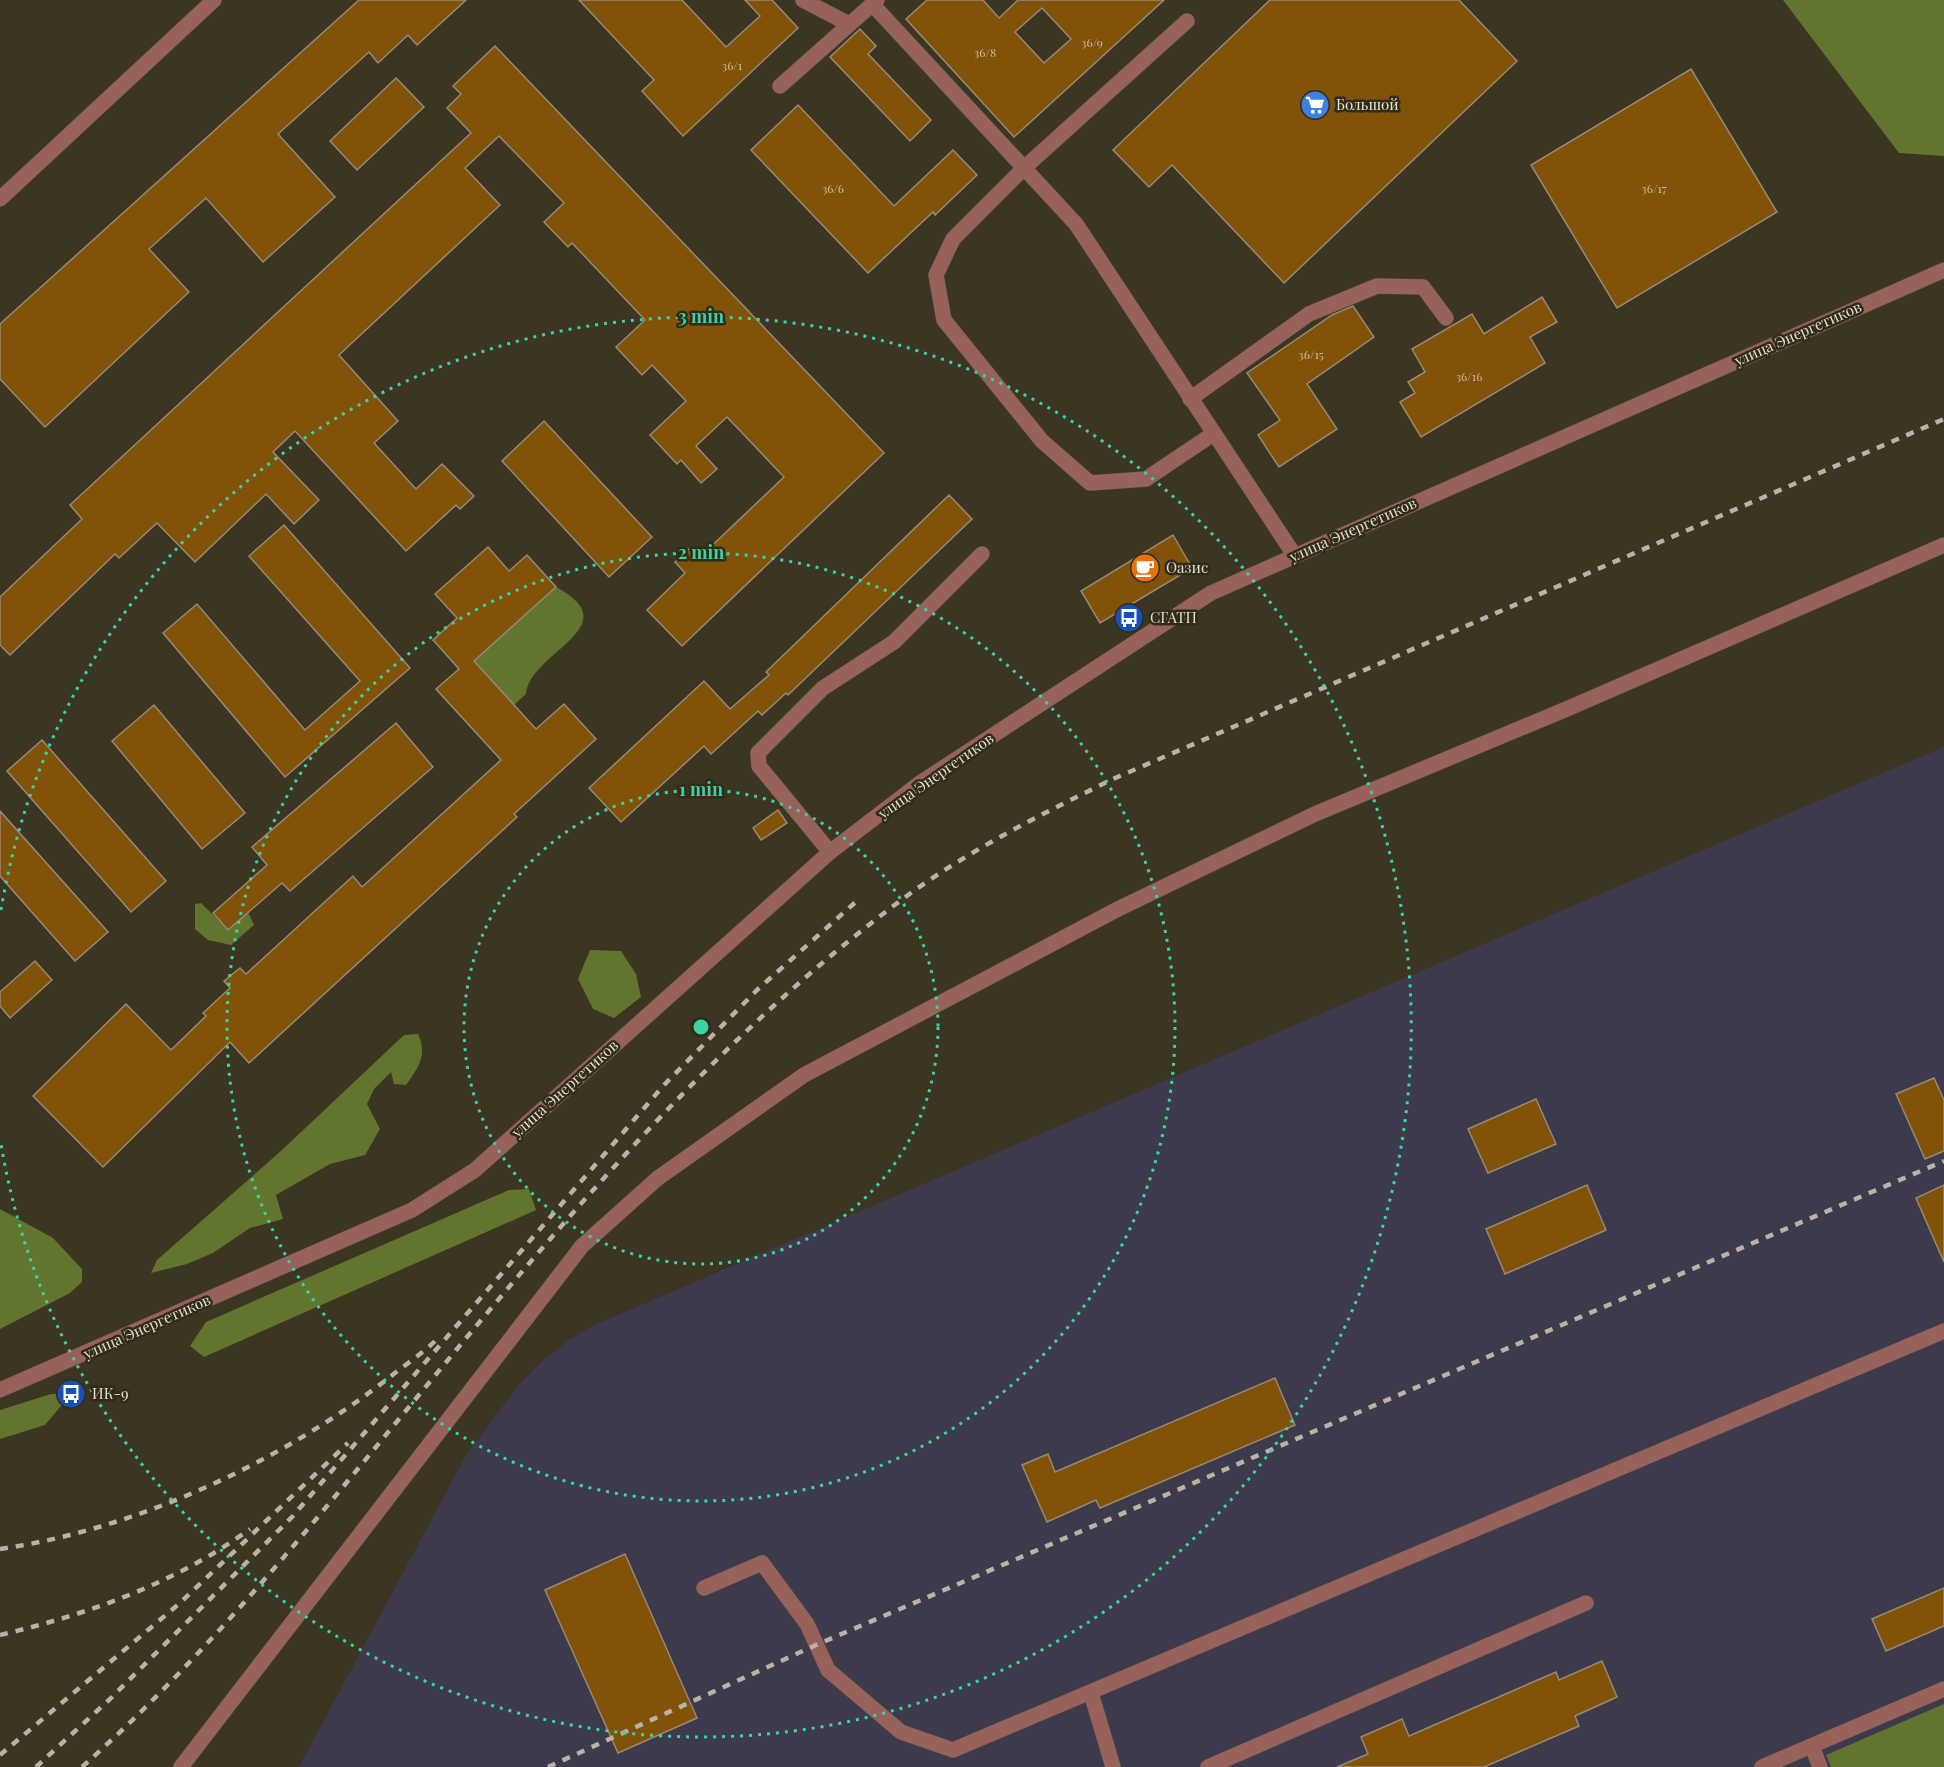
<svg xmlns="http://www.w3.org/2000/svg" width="1944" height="1767" font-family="'Playfair Display',serif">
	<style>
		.industrial { fill: #3d3a4c }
		.forest { fill: #62752e }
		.building { fill: #805309; stroke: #988977; stroke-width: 1.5; fill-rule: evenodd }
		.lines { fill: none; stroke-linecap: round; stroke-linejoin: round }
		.minor-casing { stroke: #595442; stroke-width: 16 }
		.minor { stroke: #98625c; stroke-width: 15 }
		.rail { stroke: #b8b3a6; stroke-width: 4.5; stroke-dasharray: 8 8; stroke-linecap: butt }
		.ring { fill: none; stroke: #38d4a6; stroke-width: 3; stroke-dasharray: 3 6 }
		.labels { text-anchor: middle; stroke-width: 5; stroke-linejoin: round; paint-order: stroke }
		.number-label { font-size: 12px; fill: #cabca0 }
		.poi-label { font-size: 15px; fill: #e3dfd3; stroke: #312b18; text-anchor: start }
		.street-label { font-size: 15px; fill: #e3dfd3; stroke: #312b18 }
		.centre { fill: #38d4a6; stroke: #312b18; stroke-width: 3 }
		.ring-label { font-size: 18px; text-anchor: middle; font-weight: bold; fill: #38d4a6; stroke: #312b18; stroke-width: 5; stroke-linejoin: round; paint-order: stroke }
	</style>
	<rect width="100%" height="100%" fill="#3b3522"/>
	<!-- industrial -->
	<path class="industrial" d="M1944,747V1767H299L465,1457L516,1388L540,1363L567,1341L592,1326Z"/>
	<!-- forest -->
	<g class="forest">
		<path d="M1783,0H1944V156L1899,153Z"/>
		<path d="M556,587C631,627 529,652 526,694L514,705L474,661Z"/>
		<path d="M201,903L228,930L248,912L254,925L231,945L208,940L195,929V904Z"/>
		<path d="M590,950L621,951L636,974L641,997L614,1018L593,1009L578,979Z"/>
		<path d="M418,1034C428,1055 418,1068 406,1085L394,1084L391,1072L374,1089L367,1104L380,1129L365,1155L330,1164L276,1195L283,1219L250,1228L213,1253L187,1264L151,1273L157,1260L282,1150L404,1035Z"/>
		<path d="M529,1189L536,1210L204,1357L190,1346L206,1322L509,1190Z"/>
		<path d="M0,1209L53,1238L82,1269V1282L70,1293L0,1329Z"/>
		<path d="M51,1394H71L45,1425L0,1439V1410Z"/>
		<path d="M1944,1704V1767H1831L1826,1755Z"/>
	</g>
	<!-- building -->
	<g class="building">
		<path d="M359,0H466L417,45L408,35L378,63L369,52L278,134L335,197L263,262L206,198L149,249L189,292L45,427L0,379V324Z"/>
		<path d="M579,0H682L726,47L760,16L745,0H772L798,28L683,136L642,91L654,80Z"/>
		<path d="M927,0H983L999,18L1018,0H1164L1014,137L906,19ZM1042,8L1071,39L1044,63L1015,32Z"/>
		<path d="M1270,0H1459L1517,61L1284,283L1172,165L1149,187L1113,150Z"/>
		<path d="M860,29L876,46L868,54L931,120L910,141L830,57Z"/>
		<path d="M495,46L884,453L682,646L647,610L685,573L675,562L690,548L699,558L784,477L727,417L696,446L717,469L701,483L681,460L677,464L650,435L686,401L652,365L642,375L616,347L645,320L572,243L568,247L544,222L564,203L499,136L465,168L500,205L339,355L398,421L374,443L416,489L442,464L474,496L460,509L456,505L406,551L295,431L273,452L319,500L294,524L266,494L195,562L157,523L119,558L115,554L10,655L0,645V597L82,519L70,505L471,133L447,108L461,94L453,86Z"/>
		<path d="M1691,69L1777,212L1617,308L1531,165Z"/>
		<path d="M396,78L424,107L357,170L330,141Z"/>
		<path d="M798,105L894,206L953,150L977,175L935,215L933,212L868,273L751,150Z"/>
		<path d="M1542,297L1557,322L1530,337L1545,363L1421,437L1400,402L1415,393L1408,382L1425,372L1412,349L1472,314L1484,334Z"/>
		<path d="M1353,306L1374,337L1307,384L1337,429L1279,467L1258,435L1280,420L1247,373L1332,315Z"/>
		<path d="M544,421L652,537L609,577L502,461Z"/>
		<path d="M949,495L972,519L788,695L786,693L762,715L758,711L711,754L704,746L621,822L589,788L704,681L730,709L769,675L766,672Z"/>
		<path d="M284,525L410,668L285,777L163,633L197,604L305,730L360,681L249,556Z"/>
		<path d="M1173,535L1192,568L1100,623L1081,591Z"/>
		<path d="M488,547L509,571L527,555L556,587L474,661L536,729L564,704L596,739L514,814L517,817L249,1063L230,1042L103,1167L33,1096L126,1004L171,1050L206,1016L203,1013L230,988L224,981L240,968L246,974L353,876L362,887L501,760L436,689L459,669L433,640L457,618L435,594Z"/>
		<path d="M154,705L245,813L202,849L112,741Z"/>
		<path d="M396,723L433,767L290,891L282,883L228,930L213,913L267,865L252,847Z"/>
		<path d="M42,740L166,881L131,912L7,771Z"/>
		<path d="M778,810L787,823L761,840L753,828Z"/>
		<path d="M0,811L108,932L75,961L0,876Z"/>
		<path d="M35,961L52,980L10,1018L0,1006V992Z"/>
		<path d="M1934,1078L1944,1100V1151L1925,1159L1896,1094Z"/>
		<path d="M1536,1099L1556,1144L1488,1173L1468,1129Z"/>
		<path d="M1587,1185L1606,1230L1505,1274L1486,1229Z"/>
		<path d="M1944,1185V1262L1916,1198Z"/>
		<path d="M1275,1378L1295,1425L1100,1508L1096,1500L1047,1522L1022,1465L1048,1454L1055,1472Z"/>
		<path d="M625,1554L697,1718L618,1753L545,1590Z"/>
		<path d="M1944,1588V1626L1886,1651L1872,1619Z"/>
		<path d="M1602,1661L1617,1697L1575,1716L1579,1726L1484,1767H1337L1368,1754L1361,1737L1402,1719L1409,1736L1556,1672L1559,1680Z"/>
	</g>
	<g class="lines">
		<!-- minor casing -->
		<g class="minor-casing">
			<g id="minor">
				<path d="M803,0L849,24"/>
				<path d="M872,4L1076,224L1295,556"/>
				<path d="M1187,21L1024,168L953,239L936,275L944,320L1042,441L1090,483L1146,479L1213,434"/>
				<path d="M780,86L877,0"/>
				<path d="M0,199L214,0"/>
				<path d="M1190,399L1309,314L1377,286L1423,287L1446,318"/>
				<path d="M830,852L759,766L758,753L823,688L894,642L982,554"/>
				<path d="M0,1390L412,1210L475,1170L830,852L920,783L1211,593L1944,270"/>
				<path d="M704,1588L762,1563L807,1624L828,1670L901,1732L953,1750L1944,1331"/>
				<path d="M1091,1693L1113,1767"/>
				<path d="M1812,1746L1820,1767"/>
				<path d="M181,1767L582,1246L658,1178L804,1075L1118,909L1315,814L1569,708L1944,545"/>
				<path d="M1208,1767L1586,1603"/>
				<path d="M1762,1767L1944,1689"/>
			</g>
		</g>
		<!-- minor -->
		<use href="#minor" class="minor"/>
		<!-- rail -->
		<g class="rail">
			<path d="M0,1549C137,1529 281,1462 390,1377C406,1364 425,1352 439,1337"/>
			<path d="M0,1635C89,1614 176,1583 250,1529"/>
			<path d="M0,1755L180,1603L348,1443"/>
			<path d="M36,1767L110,1699L292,1517L664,1085L757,990L859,899"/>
			<path d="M82,1767C192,1669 287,1555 380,1442C540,1249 698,1052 900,901C965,852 1040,815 1113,779L1944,419"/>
			<path d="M548,1767L816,1645L1944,1161"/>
		</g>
	</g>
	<!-- distance rings -->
	<g class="ring">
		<circle cx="701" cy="1027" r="237"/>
		<circle cx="701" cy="1027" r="474"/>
		<path d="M1 910A710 710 0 1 1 1 1144"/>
	</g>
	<!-- icons -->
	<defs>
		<g id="supermarket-disc" transform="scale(1.5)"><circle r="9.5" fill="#3f7fe0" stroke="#312b18"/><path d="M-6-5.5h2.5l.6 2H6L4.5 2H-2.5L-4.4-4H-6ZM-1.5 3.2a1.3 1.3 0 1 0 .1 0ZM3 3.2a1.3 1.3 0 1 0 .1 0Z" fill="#fff"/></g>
		<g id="cafe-disc" transform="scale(1.5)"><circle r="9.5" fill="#e8710a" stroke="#312b18"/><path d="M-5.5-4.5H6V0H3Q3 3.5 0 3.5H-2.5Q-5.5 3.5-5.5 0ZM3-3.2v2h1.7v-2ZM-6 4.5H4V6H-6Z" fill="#fff"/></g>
		<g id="bus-disc" transform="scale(1.5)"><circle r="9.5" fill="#1a4fb4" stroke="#312b18"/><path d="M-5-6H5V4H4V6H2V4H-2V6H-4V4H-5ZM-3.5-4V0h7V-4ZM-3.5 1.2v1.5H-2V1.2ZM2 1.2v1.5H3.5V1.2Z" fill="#fff"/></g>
	</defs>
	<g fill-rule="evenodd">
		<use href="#supermarket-disc" x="1315" y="105"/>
		<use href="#cafe-disc" x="1145" y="568"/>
		<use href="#bus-disc" x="1129" y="618"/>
		<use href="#bus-disc" x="71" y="1394"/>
	</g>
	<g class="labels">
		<!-- number labels -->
		<g class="number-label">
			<text x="1092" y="47">36/9</text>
			<text x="985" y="57">36/8</text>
			<text x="732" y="70">36/1</text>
			<text x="833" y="193">36/6</text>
			<text x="1654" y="193">36/17</text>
			<text x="1311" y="359">36/15</text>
			<text x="1469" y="381">36/16</text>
		</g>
		<!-- poi labels -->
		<g class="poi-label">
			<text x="1336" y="110">Большой</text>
			<text x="1166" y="573">Оазис</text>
			<text x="1150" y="623">СГАТП</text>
			<text x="92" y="1399">ИК-9</text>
		</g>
		<!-- street labels -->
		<g class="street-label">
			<text transform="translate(1798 334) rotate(-24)" y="5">улица Энергетиков</text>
			<text transform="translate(1353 530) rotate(-24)" y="5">улица Энергетиков</text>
			<text transform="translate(936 776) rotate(-35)" y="5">улица Энергетиков</text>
			<text transform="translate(565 1089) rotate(-42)" y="5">улица Энергетиков</text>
			<text transform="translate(147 1327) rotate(-24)" y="5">улица Энергетиков</text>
		</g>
	</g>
	<circle cx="701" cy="1027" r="9" class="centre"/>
	<g class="ring-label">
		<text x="701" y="323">3 min</text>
		<text x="701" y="559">2 min</text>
		<text x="701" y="796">1 min</text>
	</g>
</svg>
